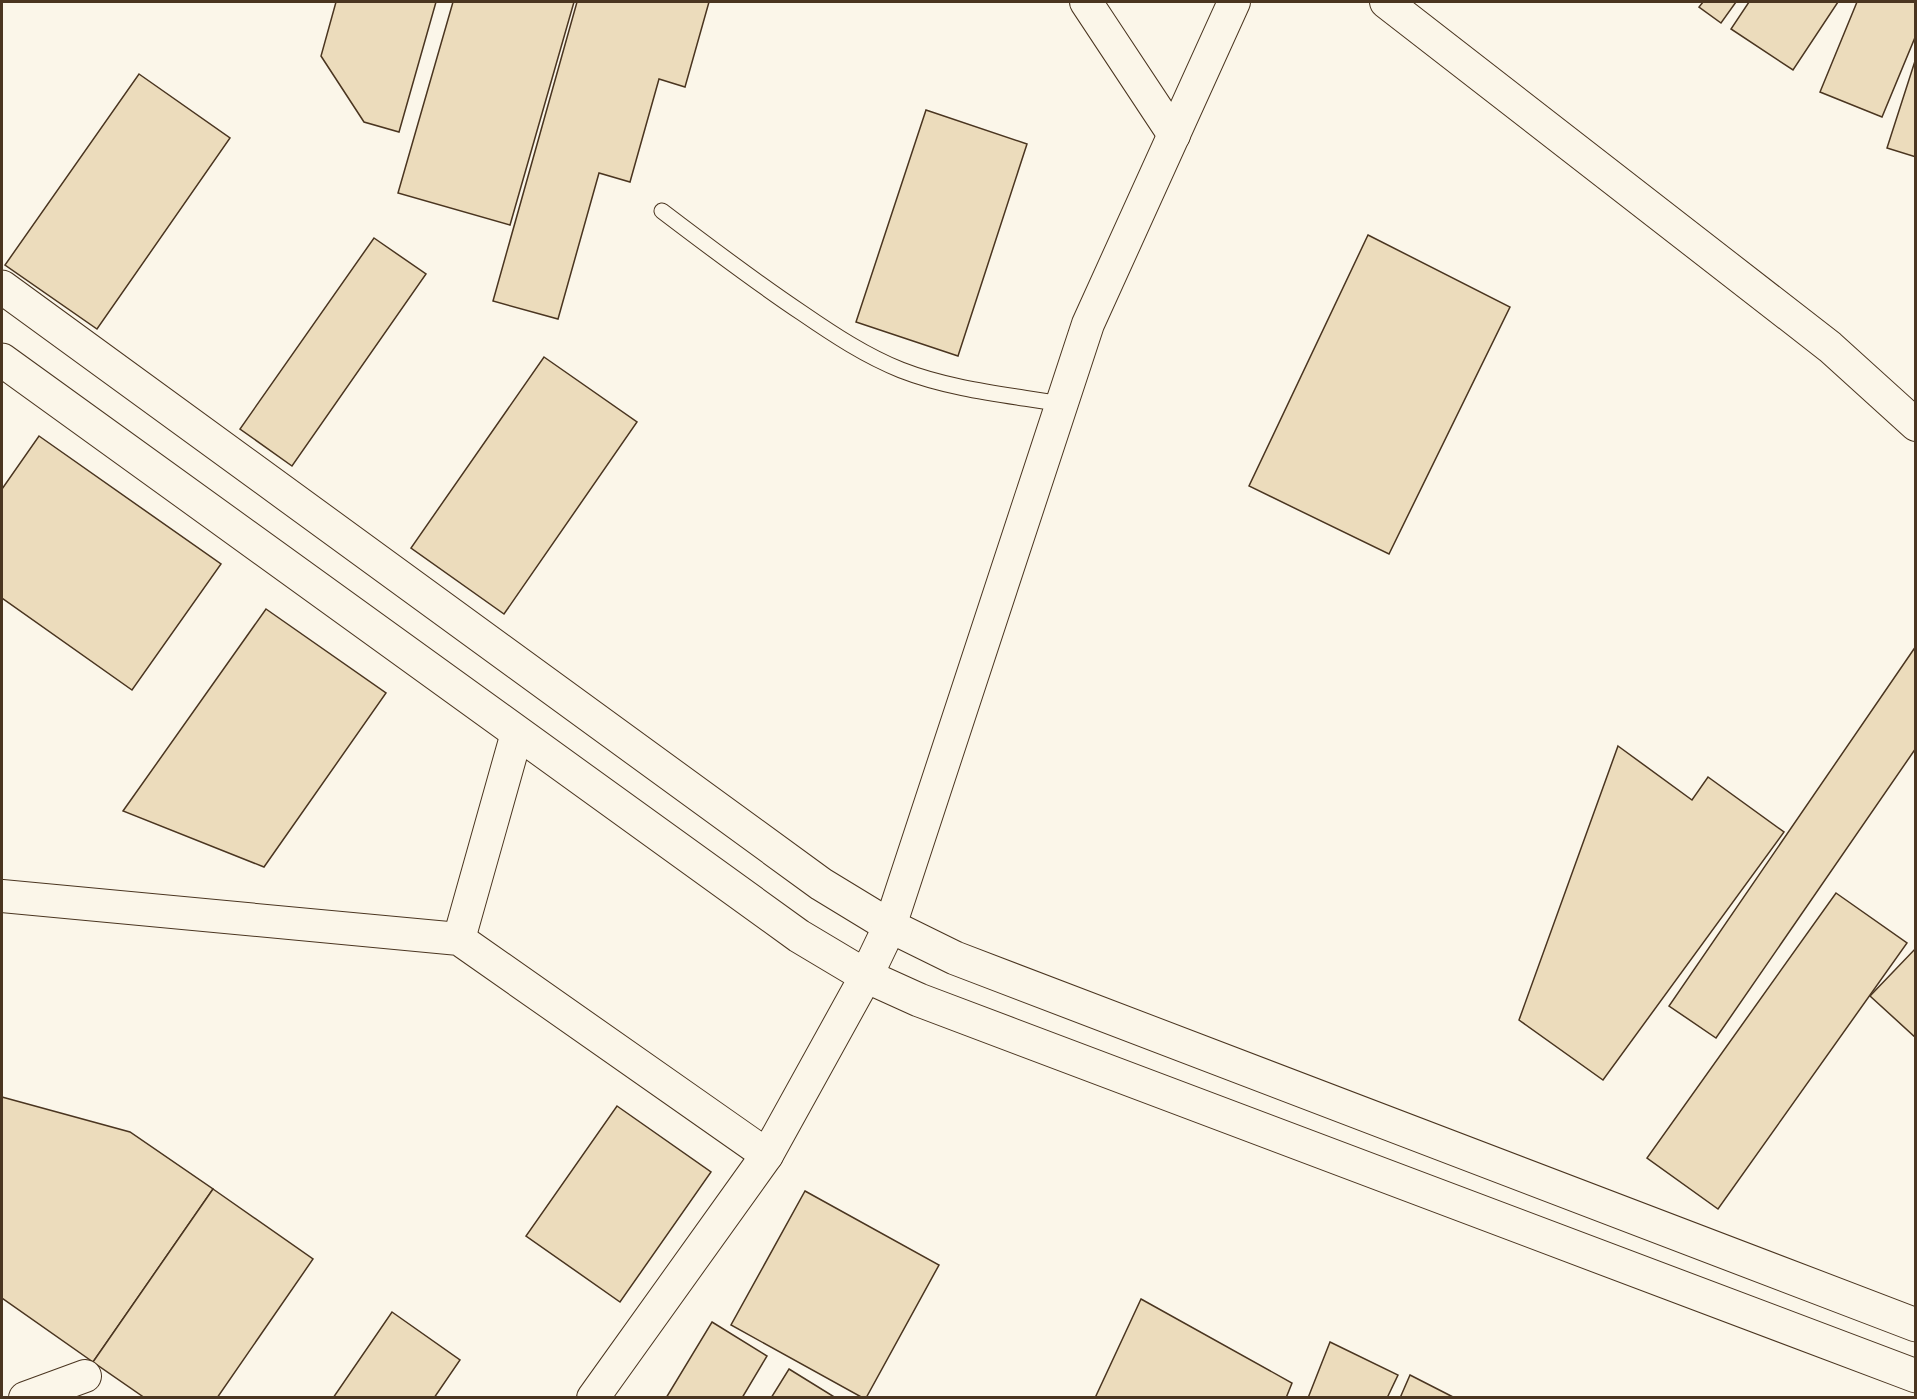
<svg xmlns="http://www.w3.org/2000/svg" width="1917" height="1399" font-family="Quicksand,sans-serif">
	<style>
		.building { fill: #ecdcbc; stroke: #4a3520; stroke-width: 1.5 }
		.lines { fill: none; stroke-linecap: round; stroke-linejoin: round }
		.lane-casing { stroke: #4a3520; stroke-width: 17 }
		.street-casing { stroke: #4a3520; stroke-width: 34 }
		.secondary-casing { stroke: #4a3520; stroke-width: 35 }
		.lane { stroke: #fbf6e9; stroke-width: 15 }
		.street { stroke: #fbf6e9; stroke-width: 32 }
		.secondary { stroke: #fbf6e9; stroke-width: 33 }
	</style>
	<rect width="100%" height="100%" fill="#fbf6e9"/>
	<!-- building -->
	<g class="building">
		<path d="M336,2H436L399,132L364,122L321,56Z"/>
		<path d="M453,2H574L510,225L398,193Z"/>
		<path d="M577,2H709L685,87L659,79L630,182L599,173L558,319L493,301Z"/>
		<path d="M1703,2H1736L1721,23L1699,7Z"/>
		<path d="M1749,2H1838L1793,70L1731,29Z"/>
		<path d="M1857,2H1916V35L1882,117L1820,92Z"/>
		<path d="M1915,61H1916V157L1887,148Z"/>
		<path d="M139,74L230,138L97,329L5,265Z"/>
		<path d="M926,110L1027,144L958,356L856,322Z"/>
		<path d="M1368,235L1510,307L1389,554L1249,486Z"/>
		<path d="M374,238L426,274L292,466L240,429Z"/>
		<path d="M544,357L637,422L504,614L411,548Z"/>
		<path d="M39,436L221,564L132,690L2,598V489Z"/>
		<path d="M266,609L386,693L264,867L123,811Z"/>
		<path d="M1916,646V748L1716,1038L1669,1006Z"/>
		<path d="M1618,746L1692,800L1708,777L1784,832L1603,1080L1519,1020Z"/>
		<path d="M1836,893L1907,943L1718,1209L1647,1158Z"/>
		<path d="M1916,948V1038L1870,996Z"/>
		<path d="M2,1097L130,1132L213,1189L93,1362L2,1298Z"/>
		<path d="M617,1106L711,1172L620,1302L526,1236Z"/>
		<path d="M213,1189L313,1259L217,1398H145L93,1362Z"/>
		<path d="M805,1191L939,1265L866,1398H863L731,1325Z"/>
		<path d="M1141,1299L1292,1383L1286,1398H1095Z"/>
		<path d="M392,1312L460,1360L434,1398H333Z"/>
		<path d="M712,1322L767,1356L742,1398H666Z"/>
		<path d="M1330,1342L1398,1375L1387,1398H1308Z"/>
		<path d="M789,1369L836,1398H771Z"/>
		<path d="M1410,1375L1455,1398H1400Z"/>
	</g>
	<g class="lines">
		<!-- lane casing -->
		<g class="lane-casing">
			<path id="lane" d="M662,211C708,246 754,281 802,313C834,335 866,356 901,370C952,390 1009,395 1062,404"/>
		</g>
		<!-- street casing -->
		<g class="street-casing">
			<g id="street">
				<path d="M1086,2L1174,135"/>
				<path d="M1386,2L1830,347L1916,425"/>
				<path d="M2,896L459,939L767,1155"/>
				<path d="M890,926L1088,324L1234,2"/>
				<path d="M459,939L517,733"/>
				<path d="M25,1398L85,1376"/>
				<path d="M593,1398L767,1155L866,976"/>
			</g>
		</g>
		<!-- secondary casing -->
		<g class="secondary-casing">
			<g id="secondary">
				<path d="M2,287L821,884L890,926L955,958L1916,1325"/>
				<path d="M2,360L799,936L866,976L919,1000L1916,1376"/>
				<path d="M866,976L890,926"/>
			</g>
		</g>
		<!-- lane -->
		<use href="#lane" class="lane"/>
		<!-- street -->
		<use href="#street" class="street"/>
		<!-- secondary -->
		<use href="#secondary" class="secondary"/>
	</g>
	<!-- border -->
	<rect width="1917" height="1399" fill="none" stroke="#4a3520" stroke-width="6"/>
</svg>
